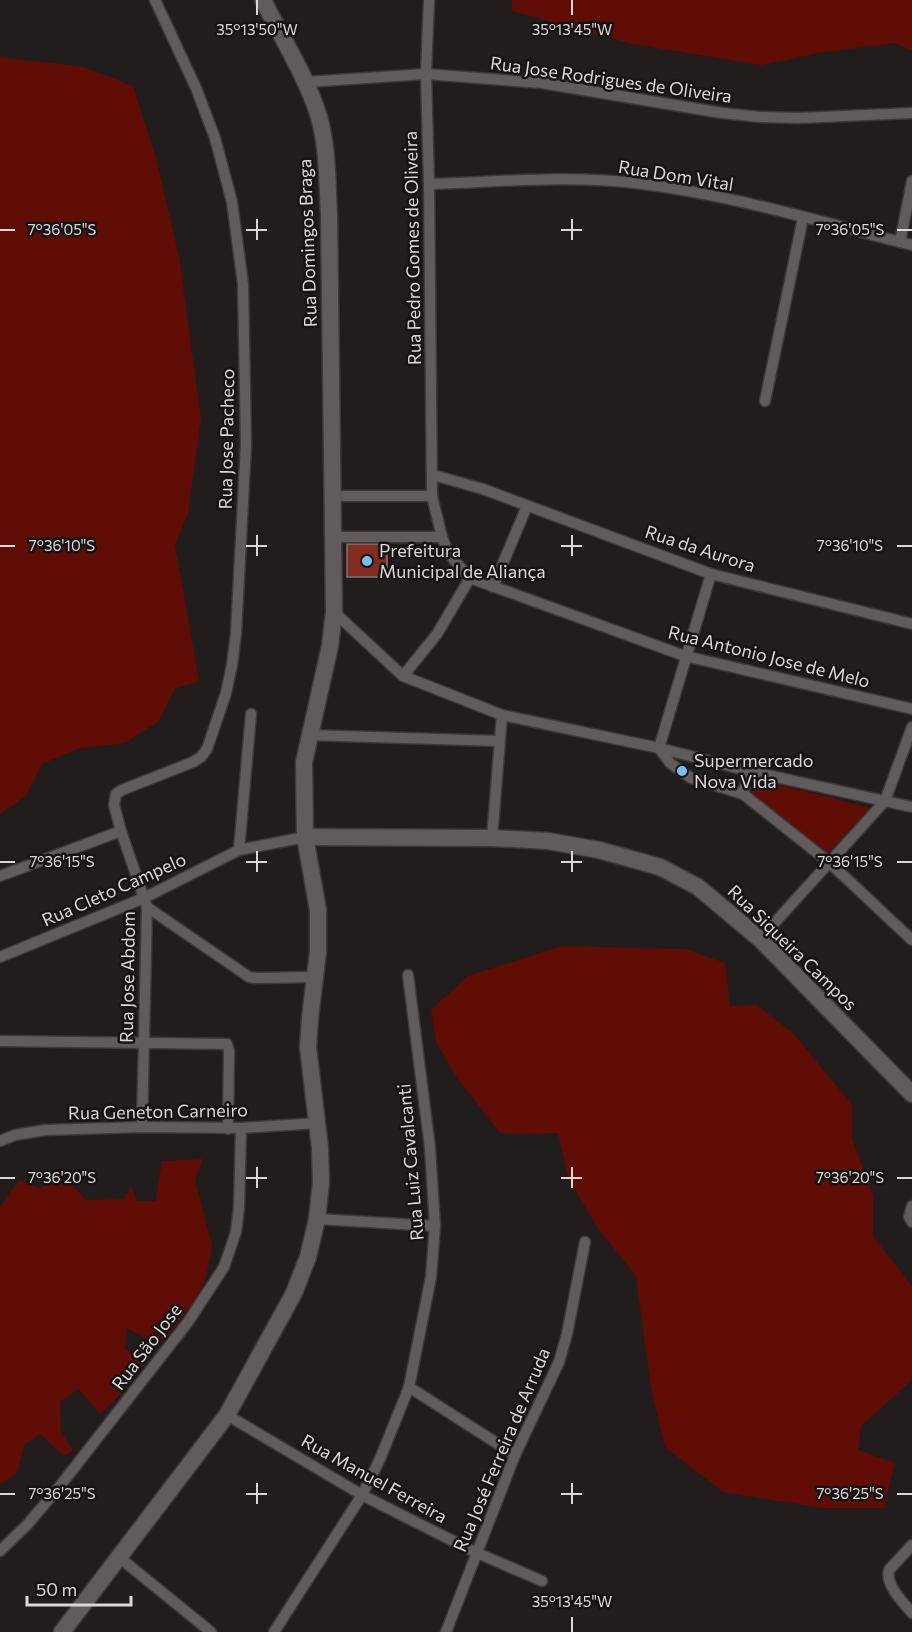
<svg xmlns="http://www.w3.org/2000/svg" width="912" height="1632" font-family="Commissioner,sans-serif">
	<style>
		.green { fill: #5f0d05 }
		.building { fill: #842c20; stroke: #7b7776; stroke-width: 1.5 }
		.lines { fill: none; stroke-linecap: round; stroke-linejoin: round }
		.street-casing { stroke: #3c3a39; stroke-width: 13 }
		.secondary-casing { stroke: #3c3a39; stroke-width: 19 }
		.street { stroke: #615c5c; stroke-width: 10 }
		.secondary { stroke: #615c5c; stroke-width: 16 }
		.ticks { fill: none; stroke: #dad8d7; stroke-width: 2 }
		.poi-dot { fill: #74c0f6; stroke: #171413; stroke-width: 2 }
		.labels { text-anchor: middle; stroke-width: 5; stroke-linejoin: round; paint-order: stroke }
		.street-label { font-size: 18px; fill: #dad8d7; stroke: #171413 }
		.poi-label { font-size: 18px; fill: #dad8d7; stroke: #171413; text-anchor: start }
		.ticks-label { font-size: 15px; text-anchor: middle; fill: #dad8d7; stroke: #171413; stroke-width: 5; stroke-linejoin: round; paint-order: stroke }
	</style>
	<rect width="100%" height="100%" fill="#211d1d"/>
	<!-- green -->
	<g class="green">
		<path d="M512,0H912V51L895,43L818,53L762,65L632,44L512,11Z"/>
		<path d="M0,57L84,67L133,86L156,158L179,257L201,418L188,513L175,545L199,681L175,689L158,722L124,743L81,748L42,764L26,796L0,814Z"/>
		<path d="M757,779L870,808L827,854L752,793Z"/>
		<path d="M562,946L686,949L725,963L730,1006L757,1005L794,1034L852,1105V1139L873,1195V1236L912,1286V1380L861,1426L858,1450L895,1463L884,1508H823L723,1492L665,1447L651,1388L636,1276L599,1230L569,1180L558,1133L519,1134L500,1133L455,1075L436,1042L431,1010L468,976Z"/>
		<path d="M203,1159L195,1180L212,1245L206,1278L195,1299L159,1346L127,1328L125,1348L144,1362L119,1396L100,1414L79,1389L60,1402L61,1432L73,1450L64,1456L40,1434L24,1445L17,1473L0,1484V1207L19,1180L40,1188L61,1178L77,1190L85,1200L124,1199L131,1186L137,1201H156L162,1161Z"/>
	</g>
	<!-- building -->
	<rect class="building" x="347" y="544" width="40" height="33"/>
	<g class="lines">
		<!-- street casing -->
		<g class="street-casing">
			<g id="street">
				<path d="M429,0L426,74L429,184L432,496L442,537L448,553L470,578L685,656L912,709"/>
				<path d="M306,82L426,74L542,83L722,113L760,117L799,118L912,113"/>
				<path d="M429,184C497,182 567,175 635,183C729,194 821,222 912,245"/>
				<path d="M900,242L912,181"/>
				<path d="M765,401L803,218"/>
				<path d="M433,475L483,489L711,574L912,624"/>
				<path d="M332,496H432"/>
				<path d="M332,537H442"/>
				<path d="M711,574L659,748L670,763L691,778L743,794"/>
				<path d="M493,587L527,506"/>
				<path d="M334,612L403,676L502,715L659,748L749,771L912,807"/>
				<path d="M403,676L437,634L470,578"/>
				<path d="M308,735L499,741"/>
				<path d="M749,771L743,794L830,863L912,940"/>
				<path d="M492,838L502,715"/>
				<path d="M239,850L251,714"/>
				<path d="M0,876L121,831"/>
				<path d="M147,907L249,977L256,978L315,977"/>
				<path d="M760,939L885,801L912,727"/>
				<path d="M0,957L144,898L239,850L305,837"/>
				<path d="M0,1041L227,1044L229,1051L228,1129"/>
				<path d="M142,1127L147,907L121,831L114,805L116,794L122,790L193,762L201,757L207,749L226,693L232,665L236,633L246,445L243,284L232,202L215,138L196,88L155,0"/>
				<path d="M0,1141L15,1135L45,1130L142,1127L241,1128L318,1123"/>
				<path d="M912,1206L909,1217L912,1222"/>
				<path d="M317,1219L435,1226"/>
				<path d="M409,1387L515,1455"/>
				<path d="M227,1415L362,1495L475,1552L542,1581"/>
				<path d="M912,1545L889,1570C885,1585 903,1602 912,1613"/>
				<path d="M0,1551L27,1525L60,1486L188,1322L224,1267L236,1232L239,1208L241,1128"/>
				<path d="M120,1558L211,1632"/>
				<path d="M274,1632L362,1495L380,1459L409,1387L431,1277L435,1226L430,1148L408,975"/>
				<path d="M446,1632L515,1455L559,1362L567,1334L585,1242"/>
			</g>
		</g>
		<!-- secondary casing -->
		<g class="secondary-casing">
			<g id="secondary">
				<path d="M305,837L492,838L548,841L599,850L660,867L698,887L760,939L912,1094"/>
				<path d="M62,1632L227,1415L294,1293L308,1257L317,1219L321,1182L320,1148L308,1047L310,1018L318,952V910L305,837L304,762L330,646L334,612L329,214C327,182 328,148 319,117C306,75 282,39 263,0"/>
			</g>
		</g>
		<!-- street -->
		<use href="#street" class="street"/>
		<!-- secondary -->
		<use href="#secondary" class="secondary"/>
	</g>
	<!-- ticks -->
	<path class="ticks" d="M257,0V15M572,0V15M257,219V240M572,219V240M0,230H15M246,230H267M561,230H582M897,230H912M257,535V556M572,535V556M0,546H15M246,546H267M561,546H582M897,546H912M257,851V872M572,851V872M0,862H15M246,862H267M561,862H582M897,862H912M257,1167V1188M572,1167V1188M0,1178H15M246,1178H267M561,1178H582M897,1178H912M257,1483V1504M572,1483V1504M0,1494H15M246,1494H267M561,1494H582M897,1494H912M572,1617V1632"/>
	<!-- markers -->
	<g class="poi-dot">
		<circle cx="367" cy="561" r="6"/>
		<circle cx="682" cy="771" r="6"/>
	</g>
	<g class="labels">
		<!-- street labels -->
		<g class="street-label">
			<text transform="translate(611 80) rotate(8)" y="6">Rua Jose Rodrigues de Oliveira</text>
			<text transform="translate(676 176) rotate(9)" y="6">Rua Dom Vital</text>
			<text transform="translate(308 243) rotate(-92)" y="6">Rua Domingos Braga</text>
			<text transform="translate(413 248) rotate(-91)" y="6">Rua Pedro Gomes de Oliveira</text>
			<text transform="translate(227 439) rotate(-89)" y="6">Rua Jose Pacheco</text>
			<text transform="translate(700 549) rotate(18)" y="6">Rua da Aurora</text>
			<text transform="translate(769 657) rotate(14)" y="6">Rua Antonio Jose de Melo</text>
			<text transform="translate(114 890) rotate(-24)" y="6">Rua Cleto Campelo</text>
			<text transform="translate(792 948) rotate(44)" y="6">Rua Siqueira Campos</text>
			<text transform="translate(128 977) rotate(-89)" y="6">Rua Jose Abdom</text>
			<text transform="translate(158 1112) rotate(-1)" y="6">Rua Geneton Carneiro</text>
			<text transform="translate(411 1162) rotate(-95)" y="6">Rua Luiz Cavalcanti</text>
			<text transform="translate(147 1347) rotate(-53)" y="6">Rua São Jose</text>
			<text transform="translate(502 1450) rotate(-67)" y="6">Rua José Ferreira de Arruda</text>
			<text transform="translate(374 1479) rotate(29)" y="6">Rua Manuel Ferreira</text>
		</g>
		<!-- poi labels -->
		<g class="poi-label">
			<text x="379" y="557">Prefeitura<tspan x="379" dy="21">Municipal de Aliança</tspan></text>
			<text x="694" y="767">Supermercado<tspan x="694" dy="21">Nova Vida</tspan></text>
		</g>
	</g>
	<g class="ticks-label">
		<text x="257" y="35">35°13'50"W</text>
		<text x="572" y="35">35°13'45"W</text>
		<text x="62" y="235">7°36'05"S</text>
		<text x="850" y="235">7°36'05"S</text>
		<text x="62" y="551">7°36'10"S</text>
		<text x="850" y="551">7°36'10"S</text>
		<text x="62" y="867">7°36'15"S</text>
		<text x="850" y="867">7°36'15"S</text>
		<text x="62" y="1183">7°36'20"S</text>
		<text x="850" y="1183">7°36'20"S</text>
		<text x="62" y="1499">7°36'25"S</text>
		<text x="850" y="1499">7°36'25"S</text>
		<text x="572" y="1607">35°13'45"W</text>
	</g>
	<!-- scale -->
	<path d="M27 1596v9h104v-9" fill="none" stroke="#dad8d7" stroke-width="3"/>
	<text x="36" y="1596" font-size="18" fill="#dad8d7" stroke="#171413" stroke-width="4.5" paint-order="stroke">50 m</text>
</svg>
